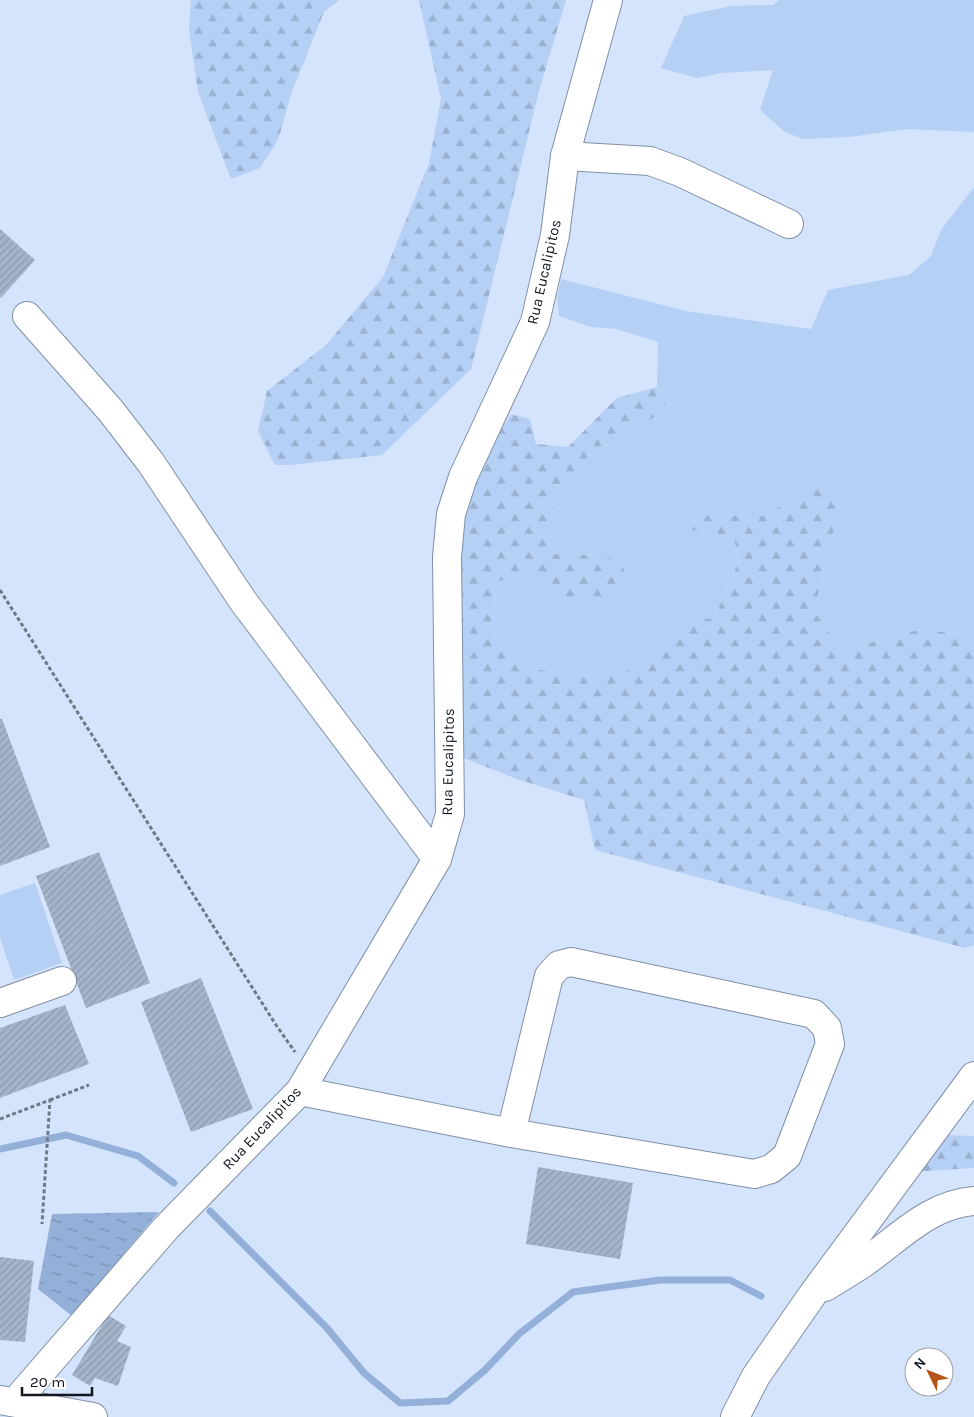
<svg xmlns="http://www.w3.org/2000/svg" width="974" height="1417" font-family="Karla,sans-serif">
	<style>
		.green { fill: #b5cff5 }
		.forest { fill: url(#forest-firs) }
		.water { fill: url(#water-ripples) }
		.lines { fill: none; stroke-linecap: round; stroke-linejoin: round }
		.stream { stroke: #94b0d8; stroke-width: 7 }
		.building { fill: url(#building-hatch) }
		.minor-casing { stroke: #8190a6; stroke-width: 30 }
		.major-casing { stroke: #8190a6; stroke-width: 30 }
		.path { stroke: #6e7988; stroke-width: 3; stroke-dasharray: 4 2.5; stroke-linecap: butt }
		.minor { stroke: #fff; stroke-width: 28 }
		.major { stroke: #fff; stroke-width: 28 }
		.labels { text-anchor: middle; stroke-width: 4; stroke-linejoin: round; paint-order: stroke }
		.street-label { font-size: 15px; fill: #11171f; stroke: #fff }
	</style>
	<defs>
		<pattern id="forest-firs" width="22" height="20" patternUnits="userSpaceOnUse" patternTransform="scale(1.25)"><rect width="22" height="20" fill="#b5cff5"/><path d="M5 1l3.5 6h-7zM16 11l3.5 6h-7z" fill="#9bb1d2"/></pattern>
		<pattern id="water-ripples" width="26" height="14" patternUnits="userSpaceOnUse" patternTransform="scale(1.25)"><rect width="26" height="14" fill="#94b0d8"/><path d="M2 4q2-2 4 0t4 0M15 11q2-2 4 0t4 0" fill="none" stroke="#778eaf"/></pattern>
		<pattern id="building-hatch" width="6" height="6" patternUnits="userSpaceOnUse" patternTransform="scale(1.25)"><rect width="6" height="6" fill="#a4b4cb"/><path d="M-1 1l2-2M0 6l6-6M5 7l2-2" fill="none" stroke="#8c9aae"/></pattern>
	</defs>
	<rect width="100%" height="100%" fill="#d4e4fc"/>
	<!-- green -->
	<g class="green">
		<path d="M779,0H974V132L907,129L849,137L803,139L785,132L760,110L773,70L722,73L697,78L661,68L684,16L731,6L773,5Z"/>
		<path d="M974,187V637L967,634L918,630L842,650L814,611L837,516L810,481L790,501L763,516L708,515L685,529L733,536L739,560L715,617L684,624L652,657L615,677L518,668L492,633L497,581L531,577L560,600L602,555L551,554L550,521L557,493L590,455L658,415L670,397L657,387L658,342L616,329L591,327L559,316L557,299L561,279L686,311L811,329L828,290L909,275L931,256L941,230Z"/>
		<path d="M35,883L62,963L14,980L0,938V895Z"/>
	</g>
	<!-- forest -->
	<g class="forest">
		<path d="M191,0H339L324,12L292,91L278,140L260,168L231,179L198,92L189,30Z"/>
		<path d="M419,0H566L539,91L471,369L382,455L290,465H275L258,431L267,391L326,345L383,277L429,163L441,99Z"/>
		<path d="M657,387L670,397L658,415L590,455L557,493L550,521L551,554L602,555L620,562L629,580L610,599L560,600L531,577L497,581L492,633L518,668L615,677L652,657L684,624L715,617L739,560L733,536L684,529L708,515L763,516L790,501L810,481L836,492L837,516L814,611L842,650L918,630L967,634L974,637V945L965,948L595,850L584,800L517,779L461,757L459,569L470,481L511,414L530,419L536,444L568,447L617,398Z"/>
		<path d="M943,1135L974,1136V1168L910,1172Z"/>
	</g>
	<!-- water -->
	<path class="water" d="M159,1212L72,1316L38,1289L52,1214Z"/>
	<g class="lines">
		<!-- stream -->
		<g class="stream">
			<path d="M0,1149L66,1135L138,1156L174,1183"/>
			<path d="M210,1211L327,1328L364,1373L400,1403L448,1401L485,1370L519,1334L573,1292L660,1280H730L761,1296"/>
		</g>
	</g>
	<!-- building -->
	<g class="building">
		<path d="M0,229L35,260L1,298L0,297Z"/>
		<path d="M0,719H2L50,847L0,866Z"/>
		<path d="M99,852L150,983L86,1008L36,876Z"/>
		<path d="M201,978L253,1109L191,1132L141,1002Z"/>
		<path d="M65,1005L89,1064L0,1098V1028Z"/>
		<path d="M538,1167L633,1183L620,1259L526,1244Z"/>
		<path d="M0,1257L34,1261L25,1342L0,1340Z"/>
		<path d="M108,1315L126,1326L117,1341L131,1347L118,1386L95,1378L90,1386L72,1375Z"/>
	</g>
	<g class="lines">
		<!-- minor casing -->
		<g class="minor-casing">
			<g id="minor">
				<path d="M565,156L650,161L680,172L789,224"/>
				<path d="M27,316L111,411L151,463L243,601L437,859"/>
				<path d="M0,1003L62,981"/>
				<path d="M300,1091L511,1133L754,1174L771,1169L787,1156L830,1044L827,1028L814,1014L571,962L559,965L549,976L511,1133"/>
				<path d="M825,1287C838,1279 852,1271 865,1262C899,1238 930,1204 974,1201"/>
				<path d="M15,1402L166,1228L300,1091L437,859L450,814L447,557L451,514L463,477L535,322L555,235L565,156L608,0"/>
				<path d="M735,1417L756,1376L813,1294L974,1076"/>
			</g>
		</g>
		<!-- major casing -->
		<g class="major-casing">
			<path id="major" d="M0,1400L93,1417"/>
		</g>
		<!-- path -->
		<g class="path">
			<path d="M0,590L276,1025L295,1052"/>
			<path d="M50,1100L89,1085"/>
			<path d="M0,1119L50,1100L42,1224"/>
		</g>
		<!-- minor -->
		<use href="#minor" class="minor"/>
		<!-- major -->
		<use href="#major" class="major"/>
	</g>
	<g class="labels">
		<!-- street labels -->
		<g class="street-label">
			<text transform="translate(544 272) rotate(-77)" y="5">Rua Eucalipitos</text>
			<text transform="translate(448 762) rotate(-89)" y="5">Rua Eucalipitos</text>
			<text transform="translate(262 1128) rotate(-47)" y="5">Rua Eucalipitos</text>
		</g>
	</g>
	<!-- north arrow -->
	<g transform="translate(929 1372) rotate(313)"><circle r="24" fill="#ffffff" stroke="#a0a2a5"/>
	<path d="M0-4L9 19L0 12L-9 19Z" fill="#b55416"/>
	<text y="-8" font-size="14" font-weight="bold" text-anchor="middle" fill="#11171f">N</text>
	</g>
	<!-- scale -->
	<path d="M22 1387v8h70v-8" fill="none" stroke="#11171f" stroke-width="2.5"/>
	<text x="30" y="1387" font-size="15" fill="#11171f" stroke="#ffffff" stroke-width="4" paint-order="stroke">20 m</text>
</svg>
